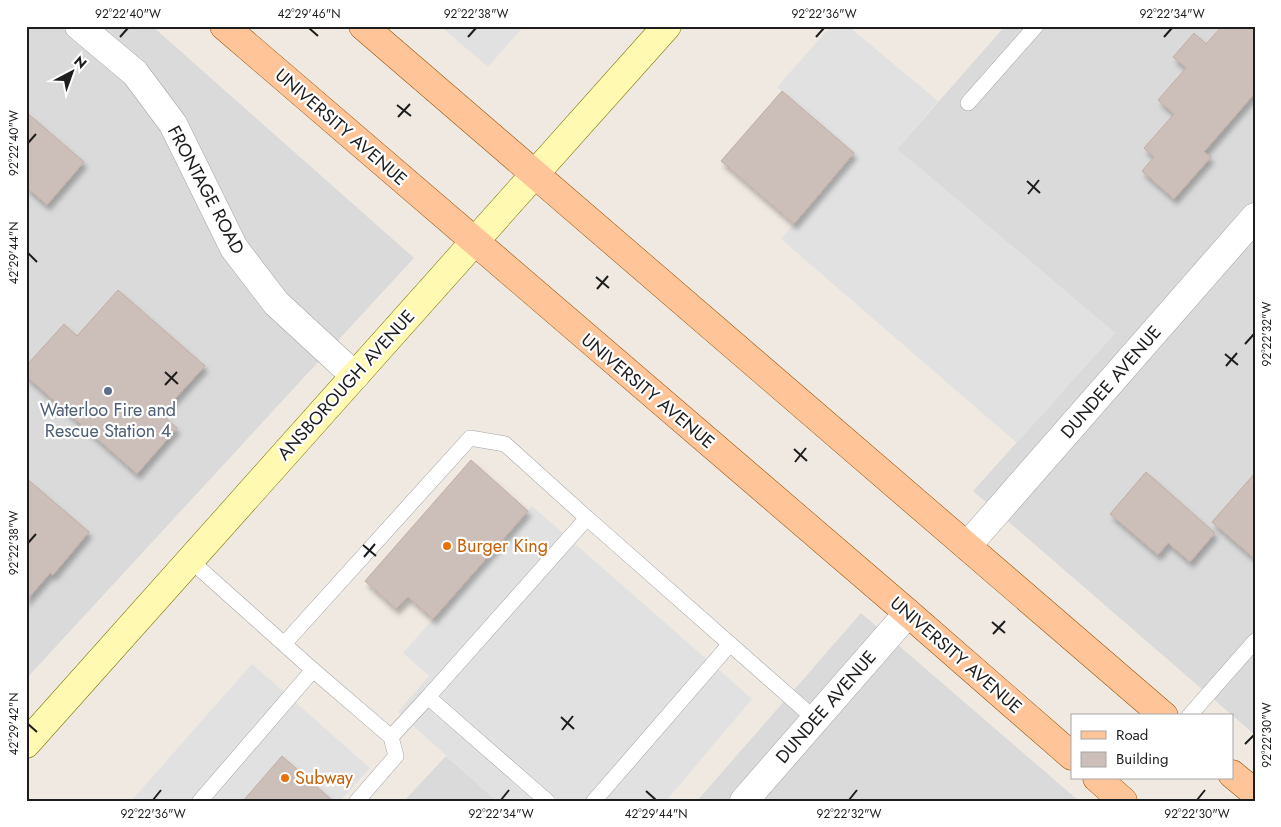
<svg xmlns="http://www.w3.org/2000/svg" width="1281" height="827" font-family="Jost,sans-serif">
	<style>
		.residential { fill: #dbdada }
		.parking { fill: #e1e1e1 }
		.building { fill: #ccbeb8; stroke: #c3ada3; filter: url(#shadow) }
		.lines { fill: none; stroke-linecap: round; stroke-linejoin: round }
		.service-casing { stroke: #a4a4a4; stroke-width: 16 }
		.minor-casing { stroke: #a4a4a4; stroke-width: 29 }
		.secondary-casing { stroke: #797600; stroke-width: 29 }
		.primary-casing { stroke: #975100; stroke-width: 29 }
		.service { stroke: #fff; stroke-width: 15 }
		.minor { stroke: #fff; stroke-width: 28 }
		.secondary { stroke: #fff9b1; stroke-width: 28 }
		.primary { stroke: #ffc598; stroke-width: 28 }
		.ticks { fill: none; stroke: #1d1d1d; stroke-width: 2 }
		.service-dot { fill: #5c6f8a; stroke: #fff; stroke-width: 2 }
		.food-dot { fill: #e8710a; stroke: #fff; stroke-width: 2 }
		.labels { text-anchor: middle; stroke-width: 4.5; stroke-linejoin: round; paint-order: stroke }
		.street-label { font-size: 18px; fill: #1d1d1d; stroke: #fff }
		.service-label { font-size: 18px; fill: #4e5e75; stroke: #fff }
		.food-label { font-size: 18px; fill: #c56008; stroke: #fff; text-anchor: start }
		.neatline { fill: none; stroke: #1d1d1d; stroke-width: 2 }
		.ticks-label { font-size: 12px; text-anchor: middle; fill: #1d1d1d }
	</style>
	<defs>
		<filter id="shadow"><feDropShadow dx="3" dy="5.5" stdDeviation="2.5" flood-color="#0004"/></filter>
	</defs>
	<rect width="100%" height="100%" fill="#f0e9e2"/>
	<!-- residential -->
	<g class="residential">
		<path d="M26,26H152L414,258L26,679Z"/>
		<path d="M1005,26H1255V735L973,491L1115,333L897,149Z"/>
		<path d="M861,613L1079,801H697Z"/>
		<path d="M446,756L497,801H404Z"/>
	</g>
	<!-- parking -->
	<g class="parking">
		<path d="M440,26H524L488,67Z"/>
		<path d="M831,26H848L938,101L897,149L1115,333L1017,443L781,239L854,153L777,87Z"/>
		<path d="M532,506L752,699L666,801H497L398,712L429,676L403,653Z"/>
		<path d="M252,664L370,768L340,801H333L282,756L243,801H131Z"/>
	</g>
	<!-- building -->
	<g class="building">
		<path d="M1222,26H1255V93L1204,152L1211,157L1174,199L1142,171L1154,157L1144,148L1174,114L1158,100L1186,68L1173,57L1194,33L1206,44Z"/>
		<path d="M782,91L854,153L794,224L721,161Z"/>
		<path d="M26,112L84,162L47,205L26,187Z"/>
		<path d="M118,290L205,366L161,414L177,428L137,474L26,376V366L64,324L77,336Z"/>
		<path d="M471,460L528,511L433,619L408,597L396,609L365,581Z"/>
		<path d="M1146,472L1215,533L1190,562L1168,543L1158,555L1110,514Z"/>
		<path d="M1255,473V559L1212,522Z"/>
		<path d="M26,478L89,532L53,575L50,573L26,601Z"/>
		<path d="M282,756L333,801H243Z"/>
	</g>
	<g class="lines">
		<!-- service casing -->
		<g class="service-casing">
			<g id="service">
				<path d="M968,103L1036,26"/>
				<path d="M190,560L313,670L391,737L396,756L357,801"/>
				<path d="M284,644L470,438L505,444L587,518"/>
				<path d="M1189,716L1255,641"/>
				<path d="M391,737L428,697"/>
				<path d="M200,801L313,670"/>
				<path d="M547,801L428,697L587,518L815,719"/>
				<path d="M594,801L730,644"/>
			</g>
		</g>
		<!-- minor casing -->
		<g class="minor-casing">
			<g id="minor">
				<path d="M79,26L135,73L173,124L234,248L276,303L355,376"/>
				<path d="M967,546L1255,217"/>
				<path d="M744,801L908,613"/>
			</g>
		</g>
		<!-- secondary casing -->
		<g class="secondary-casing">
			<path id="secondary" d="M26,744L667,26"/>
		</g>
		<!-- primary casing -->
		<g class="primary-casing">
			<g id="primary">
				<path d="M224,26L908,613L1072,756"/>
				<path d="M363,26L1164,716"/>
				<path d="M1232,774L1255,793"/>
				<path d="M1097,778L1123,801"/>
			</g>
		</g>
		<!-- service -->
		<use href="#service" class="service"/>
		<!-- minor -->
		<use href="#minor" class="minor"/>
		<!-- secondary -->
		<use href="#secondary" class="secondary"/>
		<!-- primary -->
		<use href="#primary" class="primary"/>
	</g>
	<!-- ticks -->
	<path class="ticks" d="M309,28L318,36M120,37L128,28M468,37L476,28M816,37L824,28M1164,37L1172,28M397,105L411,116M398,117L410,104M28,143L36,134M1027,181L1040,193M1028,194L1039,180M28,253L37,262M596,277L609,288M597,289L608,276M1245,344L1254,334M1225,354L1238,365M1226,366L1237,353M165,372L178,384M165,385L177,372M794,449L807,461M795,462L806,448M28,543L36,534M363,545L376,556M364,557L375,544M992,622L1005,633M993,634L1005,621M561,717L574,729M28,724L37,732M562,730L573,716M1245,744L1254,735M646,791L656,800M153,800L161,790M501,800L509,790M849,800L857,790M1197,800L1205,790"/>
	<!-- markers -->
	<circle class="service-dot" cx="108" cy="391" r="5"/>
	<g class="food-dot">
		<circle cx="447" cy="546" r="5"/>
		<circle cx="285" cy="778" r="5"/>
	</g>
	<g class="labels">
		<!-- street labels -->
		<g class="street-label">
			<text transform="translate(341 127) rotate(41)" y="6">UNIVERSITY AVENUE</text>
			<text transform="translate(206 190) rotate(62)" y="6">FRONTAGE ROAD</text>
			<text transform="translate(1111 382) rotate(-49)" y="6">DUNDEE AVENUE</text>
			<text transform="translate(346 385) rotate(-48)" y="6">ANSBOROUGH AVENUE</text>
			<text transform="translate(648 391) rotate(40)" y="6">UNIVERSITY AVENUE</text>
			<text transform="translate(956 655) rotate(41)" y="6">UNIVERSITY AVENUE</text>
			<text transform="translate(826 707) rotate(-49)" y="6">DUNDEE AVENUE</text>
		</g>
		<!-- service labels -->
		<g class="service-label">
			<text x="108" y="416">Waterloo Fire and<tspan x="108" dy="21">Rescue Station 4</tspan></text>
		</g>
		<!-- food labels -->
		<g class="food-label">
			<text x="457" y="552">Burger King</text>
			<text x="295" y="784">Subway</text>
		</g>
	</g>
	<!-- border -->
	<rect width="1281" height="827" fill="none" stroke="#ffffff" stroke-width="55"/>
	<!-- legend -->
	<rect x="1071" y="714" width="162" height="65" fill="#ffffff" stroke="#a5a5a5"/>
	<rect x="1081" y="731" width="25" height="8" fill="#ffc598" stroke="#a5a5a5"/>
	<text x="1116" y="740" font-size="15" fill="#1d1d1d">Road</text>
	<rect x="1081" y="752" width="25" height="15" fill="#ccbeb8" stroke="#a5a5a5"/>
	<text x="1116" y="764" font-size="15" fill="#1d1d1d">Building</text>
	<!-- north arrow -->
	<g transform="translate(72 72) rotate(41)" stroke="#ffffff" stroke-width="4" paint-order="stroke">
	<path d="M0-4L9 19L0 12L-9 19Z" fill="#1d1d1d"/>
	<text y="-8" font-size="14" font-weight="bold" text-anchor="middle" fill="#1d1d1d">N</text>
	</g>
	<rect x="28" y="28" width="1226" height="772" class="neatline"/>
	<g class="ticks-label">
		<text x="128" y="18">92°22'40"W</text>
		<text x="309" y="18">42°29'46"N</text>
		<text x="476" y="18">92°22'38"W</text>
		<text x="824" y="18">92°22'36"W</text>
		<text x="1172" y="18">92°22'34"W</text>
		<text transform="translate(14 143) rotate(-90)" y="4">92°22'40"W</text>
		<text transform="translate(14 253) rotate(-90)" y="4">42°29'44"N</text>
		<text transform="translate(1267 334) rotate(-90)" y="4">92°22'32"W</text>
		<text transform="translate(14 543) rotate(-90)" y="4">92°22'38"W</text>
		<text transform="translate(14 724) rotate(-90)" y="4">42°29'42"N</text>
		<text transform="translate(1267 735) rotate(-90)" y="4">92°22'30"W</text>
		<text x="153" y="818">92°22'36"W</text>
		<text x="501" y="818">92°22'34"W</text>
		<text x="656" y="818">42°29'44"N</text>
		<text x="849" y="818">92°22'32"W</text>
		<text x="1197" y="818">92°22'30"W</text>
	</g>
</svg>
